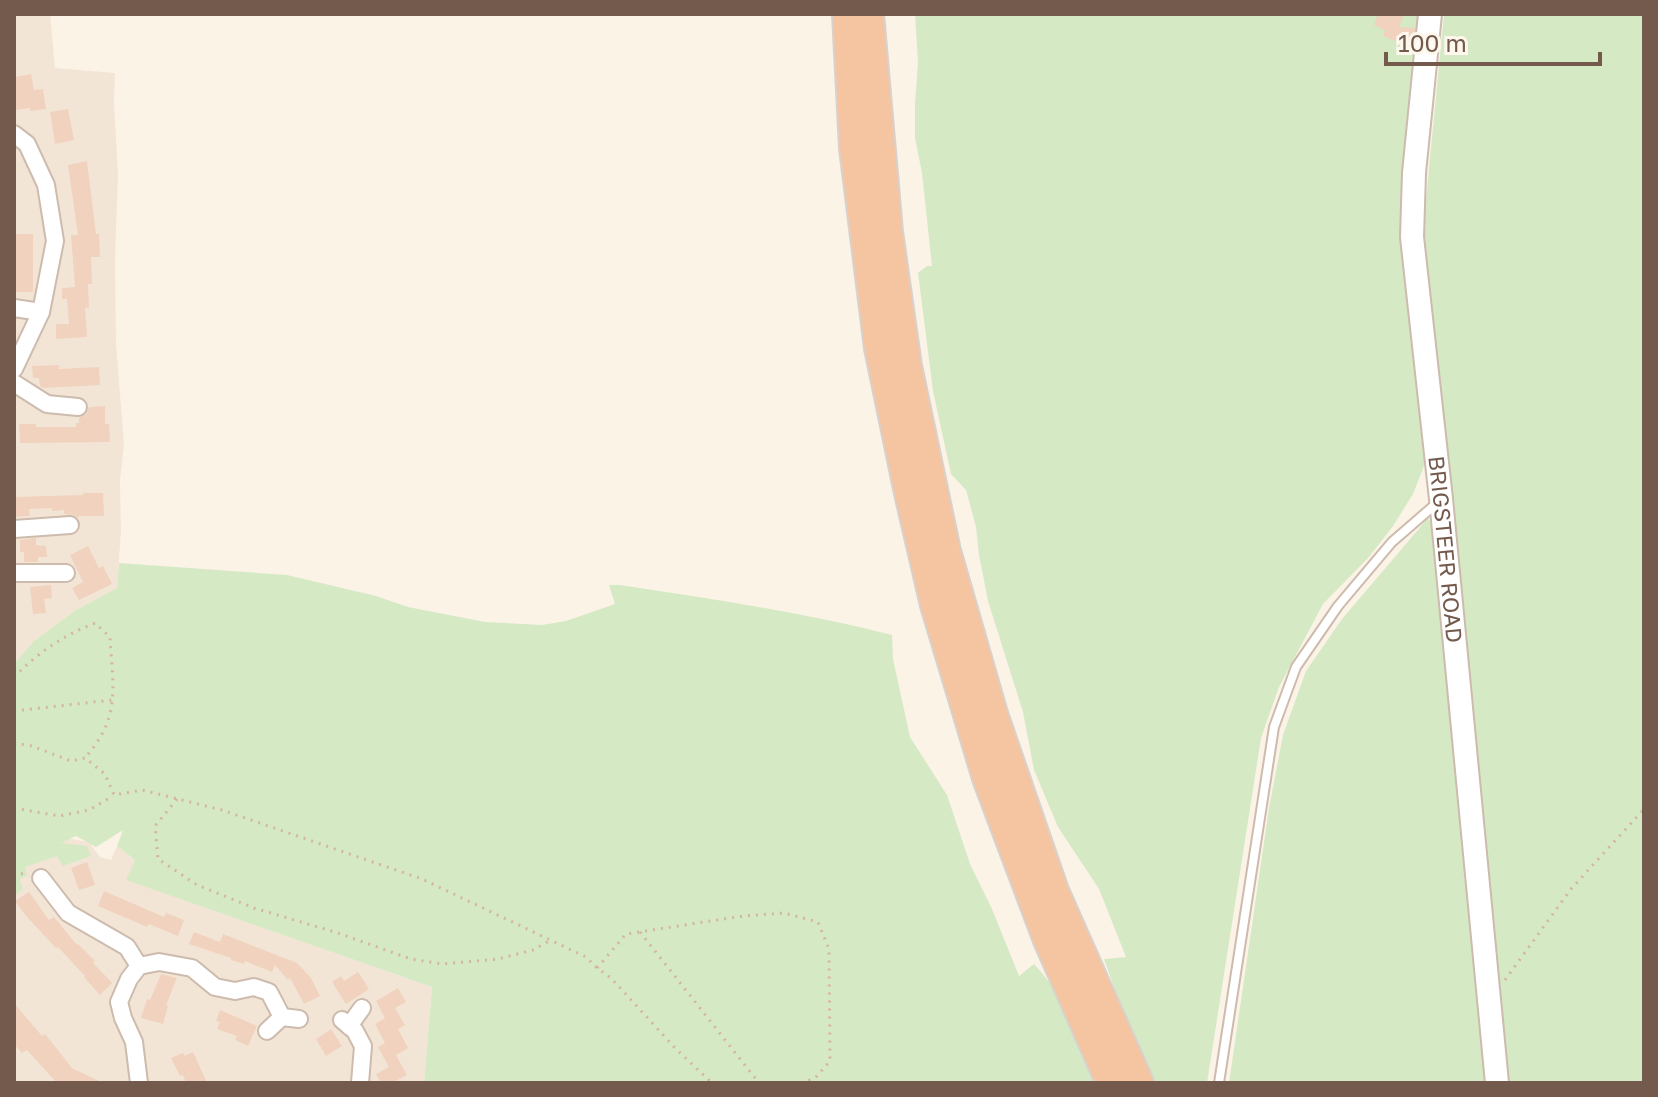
<svg xmlns="http://www.w3.org/2000/svg" width="1658" height="1097" font-family="'Golos Text',sans-serif">
	<style>
		.residential { fill: #f3e5d5 }
		.green { fill: #d5e9c5 }
		.building { fill: #f0d2bf }
		.lines { fill: none; stroke-linecap: round; stroke-linejoin: round }
		.service-casing { stroke: #cdbbad; stroke-width: 12 }
		.minor-casing { stroke: #cdbbad; stroke-width: 20 }
		.tertiary-casing { stroke: #cdbbad; stroke-width: 26 }
		.trunk-casing { stroke: #d8d1cd; stroke-width: 32 }
		.path { stroke: #d5b5a2; stroke-width: 3; stroke-dasharray: 2 6; stroke-linecap: butt }
		.service { stroke: #fff; stroke-width: 8 }
		.minor { stroke: #fff; stroke-width: 16 }
		.tertiary { stroke: #fff; stroke-width: 22 }
		.trunk { stroke: #f5c5a1; stroke-width: 28 }
		.labels { text-anchor: middle; stroke-width: 6; stroke-linejoin: round; paint-order: stroke }
		.street-label { font-size: 22px; fill: #745a4c; stroke: #fef7ed }
	</style>
	<rect width="100%" height="100%" fill="#fcf3e7"/>
	<!-- residential -->
	<g class="residential">
		<path d="M14,14H50L55,68L115,73L114,100L118,176L115,260L116,343L124,445L120,480L121,531L117,588L76,610L34,641L14,664Z"/>
		<path d="M14,829L89,842L100,857L111,860L117,846L135,860L127,880L432,987L424,1083H14Z"/>
	</g>
	<!-- green -->
	<g class="green">
		<path d="M915,14H1423L1402,229L1409,323L1424,446V466L1413,494L1393,526L1369,557L1323,604L1279,687L1261,738L1207,1083H1155L1134,1043L1104,959L1126,957L1099,889L1058,827L1034,770L1023,712L988,601L979,555L976,527L966,490L951,474L933,391L918,273L927,266H932L922,173L915,138V104L918,63Z"/>
		<path d="M1444,14H1644V1083H1504L1436,348L1423,230Z"/>
		<path d="M1428,518L1435,531L1491,1083H1229L1269,808L1283,735L1306,671L1342,619Z"/>
		<path d="M119,563L287,575L376,596L408,607L485,622L542,625L566,621L615,604L609,585H620C711,599 802,612 892,635L893,659L910,737L947,795L970,864L992,909L1019,976L1034,964C1065,996 1081,1043 1101,1083H424L432,987L126,880L135,860L117,846L123,830L96,847L76,836L61,843L87,846L91,856L63,866L57,856L25,867L27,876L19,879L23,888L14,897V664L34,641L76,610L117,588Z"/>
	</g>
	<!-- building -->
	<g class="building">
		<path d="M1378,14H1404L1399,27L1415,28L1413,43H1401L1383,36L1385,30L1374,25Z"/>
		<path d="M31,74L34,90L43,89L46,109L30,111V108L15,110L14,89L16,88L15,77Z"/>
		<path d="M68,109L74,140L55,144L50,112Z"/>
		<path d="M87,161L96,234H99L100,257H91L92,284H88L89,308H85L87,337L56,339V324H69L67,299H62V288L75,287L71,235H78L68,165Z"/>
		<path d="M15,234H33V292H16Z"/>
		<path d="M59,365V369L99,367L100,385L43,388L40,386L39,378H33L32,366Z"/>
		<path d="M105,406V424H109L110,442L20,443L19,424H36V427H76V423H79V418L86,414L89,407Z"/>
		<path d="M83,493H103L104,516H79L78,518L74,515L64,514V510L52,511V508L29,509L30,516L14,517V497L84,495Z"/>
		<path d="M36,538V545L46,546L47,557H38V562H24V552H20V540Z"/>
		<path d="M88,546L99,568L103,566L112,584L79,600L72,588L83,582L70,555Z"/>
		<path d="M51,585L52,598L44,599L46,613L33,614L30,587Z"/>
		<path d="M87,862L95,885L79,890L71,868Z"/>
		<path d="M104,891L164,917L166,913L184,920L178,936L149,924L147,927L98,906Z"/>
		<path d="M29,892L49,920L54,917L77,945L78,944L95,961L93,963L112,983L100,995L84,977L85,976L58,947L56,948L27,917L15,901Z"/>
		<path d="M194,932L220,942L223,934L297,963L311,978L320,996L304,1004L290,978L288,980L275,965L272,972L245,961L244,964L231,960V958L189,944Z"/>
		<path d="M358,972L369,989L346,1004L332,982L341,976L344,981Z"/>
		<path d="M161,974L177,978L166,1005L168,1006L163,1024L141,1018L147,999L150,1000Z"/>
		<path d="M398,988L406,1002L395,1008L405,1025L398,1029L408,1048L396,1055L407,1075L392,1083H381L376,1074L389,1067L378,1047L385,1043L375,1024L385,1018L376,1001Z"/>
		<path d="M14,1003L42,1036L45,1034L72,1068L103,1083H57L27,1050L22,1053L14,1044Z"/>
		<path d="M220,1010L257,1026L248,1046L235,1040L237,1036L217,1029L220,1022L216,1021Z"/>
		<path d="M331,1029L342,1046L326,1056L316,1039Z"/>
		<path d="M193,1052L207,1083H186L183,1075L180,1076L171,1058L183,1053L185,1056Z"/>
	</g>
	<g class="lines">
		<!-- service casing -->
		<g class="service-casing">
			<path id="service" d="M1219,1083L1274,727L1296,667L1338,606L1392,542L1437,503"/>
		</g>
		<!-- minor casing -->
		<g class="minor-casing">
			<g id="minor">
				<path d="M14,134L27,144L46,185L55,241L41,312L14,369"/>
				<path d="M14,308L41,312"/>
				<path d="M14,383L47,404L78,407"/>
				<path d="M14,529L70,525"/>
				<path d="M14,573H66"/>
				<path d="M41,878L68,913L127,947L139,966"/>
				<path d="M342,1020L355,1031L363,1046L360,1083"/>
				<path d="M349,1026L362,1008"/>
				<path d="M267,1031L282,1017"/>
				<path d="M139,1083L134,1042L123,1018L119,1002L129,979L139,966L159,962L192,968L215,987L235,991L254,987L269,992L282,1017L299,1019"/>
			</g>
		</g>
		<!-- tertiary casing -->
		<g class="tertiary-casing">
			<g id="tertiary">
				<path id="s1" d="M1430,14L1414,173L1412,237L1441,499L1497,1083"/>
			</g>
		</g>
		<!-- trunk casing -->
		<g class="trunk-casing">
			<g id="trunk">
				<path d="M847,14L854,148L879,348L909,493L935,605L987,778L1048,940L1111,1083"/>
				<path d="M869,14L888,232L907,366L946,551L993,714L1054,891L1139,1083"/>
			</g>
		</g>
		<!-- path -->
		<g class="path">
			<path d="M14,677C39,652 62,636 95,623L110,637C111,663 117,695 108,720C104,734 94,747 85,758"/>
			<path d="M14,711L112,700"/>
			<path d="M14,743L32,746L71,761L85,758L105,774L114,795L142,790L222,810L422,879L586,957L597,968L611,978L676,1049L712,1083"/>
			<path d="M177,799L155,826L158,859L197,885L254,908L338,933L411,959L442,964L498,959L533,950L549,941"/>
			<path d="M14,808L59,816L89,810L113,796"/>
			<path d="M14,870L18,873L29,875"/>
			<path d="M640,932L759,1083"/>
			<path d="M597,968L626,934L743,916L784,913L818,922L829,949L830,1061L817,1076L804,1083"/>
			<path d="M1505,980L1571,889L1644,809"/>
		</g>
		<!-- service -->
		<use href="#service" class="service"/>
		<!-- minor -->
		<use href="#minor" class="minor"/>
		<!-- tertiary -->
		<use href="#tertiary" class="tertiary"/>
		<!-- trunk -->
		<use href="#trunk" class="trunk"/>
	</g>
	<g class="labels">
		<!-- street labels -->
		<g class="street-label">
			<text dy="8" stroke="none"><textPath href="#s1" startOffset="538">BRIGSTEER ROAD</textPath></text>
		</g>
	</g>
	<!-- border -->
	<rect width="1658" height="1097" fill="none" stroke="#745a4c" stroke-width="32"/>
	<!-- scale -->
	<path d="M1386 52v12h214v-12" fill="none" stroke="#745a4c" stroke-width="4"/>
	<text x="1398" y="52" font-size="24" fill="#745a4c" stroke="#fef7ed" stroke-width="6" paint-order="stroke">100 m</text>
</svg>
